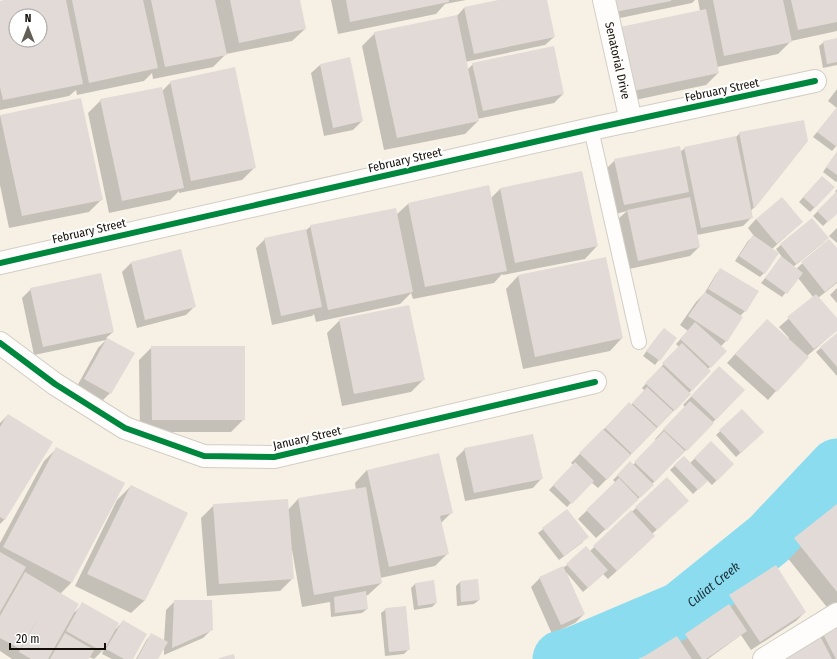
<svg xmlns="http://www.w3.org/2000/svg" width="837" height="659" font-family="'Fira Sans Condensed',sans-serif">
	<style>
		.shadow { fill: #0003; fill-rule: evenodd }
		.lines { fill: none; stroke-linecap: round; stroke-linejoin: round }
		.river { stroke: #8cdcf0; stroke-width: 57 }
		.building { fill: #e1dad6; fill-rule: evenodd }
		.lane-casing { stroke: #d2cec5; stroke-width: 16 }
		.street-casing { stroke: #d2cec5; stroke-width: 24 }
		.lane { stroke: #fefdfb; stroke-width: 14 }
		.street { stroke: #fefdfb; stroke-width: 22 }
		.cycleway-casing { stroke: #fff; stroke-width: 8 }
		.cycleway { stroke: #00873e; stroke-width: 6 }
		.labels { text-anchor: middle; stroke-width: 4; stroke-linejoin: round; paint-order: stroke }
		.street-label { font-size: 12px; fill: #130f08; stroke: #fff }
		.water-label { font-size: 13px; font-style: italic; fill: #192e34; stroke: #fff }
	</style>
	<rect width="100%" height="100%" fill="#f7f1e5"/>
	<!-- shadow -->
	<g class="shadow">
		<path d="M8,0H299L305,29L292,41L226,54L213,67L153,79L152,73L144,81L77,95L76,90L69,96L0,110V2ZM16,16H40V40H16Z"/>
		<path d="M331,0H466L445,4L436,14L338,34Z"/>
		<path d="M502,0H546L554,37L545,45L465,62L467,70L473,64L563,94L554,103L477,119L478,121L465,134L384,150L362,46L375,33L456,17L464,8Z"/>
		<path d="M597,0H695L692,3L601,22Z"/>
		<path d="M698,0H837V31L791,41L778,54L717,67L718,73L706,85L621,103L700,11Z"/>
		<path d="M837,39V65L823,68L819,46L824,42Z"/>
		<path d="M320,65L362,121L353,130L324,136L311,73Z"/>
		<path d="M171,82L255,167L242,180L179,193V191L170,200L109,213L88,113L101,100L162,91Z"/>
		<path d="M837,89V108L828,101Z"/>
		<path d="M837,108V145L832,151L813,137Z"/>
		<path d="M0,116H1L102,199L89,212L9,228L0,185Z"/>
		<path d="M740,133L807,141L751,211L752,217L743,226L697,235L699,247L690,256L629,269L618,219L627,211L615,214L606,169L615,160L680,152L685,148L736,137Z"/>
		<path d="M837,152V181L836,182L823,172Z"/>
		<path d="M582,172L597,246L585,259L503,275L502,274L494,283L413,299L411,293L400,304L316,322L314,314L312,316L272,325L256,248L265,239L305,231L311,226L396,215L408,204L489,187L491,198L500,189Z"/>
		<path d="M818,181L815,207L810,212L799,202Z"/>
		<path d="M837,189V212L823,226L813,216L836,193L835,192Z"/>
		<path d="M756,219L802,222L772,249L764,273L760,277L735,261L748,241L754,236L748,228Z"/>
		<path d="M812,219L824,242L793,267L796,269L829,240L837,250V283L818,298L837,320V330L807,356L768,400L727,363L758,329L788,339L789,338L779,327L813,297L798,278L782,297L761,283L782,257L776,249Z"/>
		<path d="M837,228V243L829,236Z"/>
		<path d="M180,250L195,306L186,315L137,328L122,272L131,263Z"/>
		<path d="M721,269L745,311L740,316L726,341L720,347L725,351L708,369L710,371L689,393L690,394L598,488L591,482L567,507L549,490L573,465L571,463L594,439L621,412L631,405L645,391L642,388L679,347L676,344L688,331L680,325L696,302L704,294L716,274Z"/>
		<path d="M518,276L622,338L610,351L523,369L506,289Z"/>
		<path d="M837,288V303L830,295Z"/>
		<path d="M31,289L113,332L106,338L133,353L110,393L101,402L76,388L98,348L106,340L34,355L22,298Z"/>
		<path d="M340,320L424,379L411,392L342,406L327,333Z"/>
		<path d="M660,333L676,338L655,365L643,356Z"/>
		<path d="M837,334V376L816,352Z"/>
		<path d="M152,347L244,419L231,432H140L139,360Z"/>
		<path d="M711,376L744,390L686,450L677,459L676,458L652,484L653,485L596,538L578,519L616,483L613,480L630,463L633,465L656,440L655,439L685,407L683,405Z"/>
		<path d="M742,411L758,437L736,457L716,435Z"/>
		<path d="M8,415L52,442L4,520L0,524V423Z"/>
		<path d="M711,443L733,464L712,485L707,480L693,494L670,470L684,457L690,463Z"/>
		<path d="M57,448L124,484L71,583L60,594L75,612L83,604L116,629L123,621L132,659H112L102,654L104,649L94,659L89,657L88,659H12L0,651V543L44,461Z"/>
		<path d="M465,449L541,479L533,488L465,501L456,458Z"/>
		<path d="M367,470L452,512L441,523L448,553L435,566L380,578L381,583L368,595L365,596L367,609L362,613L331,617L330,602L302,607L292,550H291L293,578L280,591L207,596L201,518L214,505L288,510L298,499L356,490L355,483Z"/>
		<path d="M667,479L679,509L652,534L654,536L645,545L608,579L603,574L583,592L566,572L584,614L575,623L552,634L531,587L540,578L564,567L590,551Z"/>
		<path d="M131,486L187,513L144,601L131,613L75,586L117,500Z"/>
		<path d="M837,506V605L830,611L782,551L795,539Z"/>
		<path d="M566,511L583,542L559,560L538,533Z"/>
		<path d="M460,582L479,600L474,604L457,606L456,586Z"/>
		<path d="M415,584L436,603L432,607L414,610L411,588Z"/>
		<path d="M729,595L805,612L796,621L751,650L741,635L708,659H642L679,641L685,635L723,609L720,604Z"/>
		<path d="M175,601L212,629L203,638L164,655V647L157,659H136L147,639L152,635L164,641L166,610Z"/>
		<path d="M386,609L409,649L404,654L385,656L381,613Z"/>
		<path d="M837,623V659H778Z"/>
	</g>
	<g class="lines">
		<!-- river -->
		<path class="river" id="s1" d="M561,659L575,655L681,610L769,539L837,467"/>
	</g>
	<!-- building -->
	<g class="building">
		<path d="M4,0H66L83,84L3,100L0,87V1ZM16,16H40V40H16Z"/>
		<path d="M72,0H143L158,68L89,83Z"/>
		<path d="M151,0H215L227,55L165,67Z"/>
		<path d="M230,0H300L306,29L239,43Z"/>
		<path d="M346,0H449V2L350,22Z"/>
		<path d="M498,0H547L555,37L474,54L464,7Z"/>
		<path d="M607,0H671V1L610,13Z"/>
		<path d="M713,0H783L792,42L724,56Z"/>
		<path d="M791,0H837V22L798,30Z"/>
		<path d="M706,9L719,73L633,91L620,27Z"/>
		<path d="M457,15L479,121L397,138L374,32Z"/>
		<path d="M837,38V62L827,64L823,41Z"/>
		<path d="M554,46L564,94L483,111L472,63Z"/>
		<path d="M350,57L363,121L333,128L320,64Z"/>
		<path d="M235,67L256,168L191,181L170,81Z"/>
		<path d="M162,87L184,188L122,201L100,99Z"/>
		<path d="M81,98L103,200L22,216L0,115Z"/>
		<path d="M837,107V147L817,132Z"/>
		<path d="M804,120L808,141L754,209L739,132Z"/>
		<path d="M736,136L753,218L701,228L684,147Z"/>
		<path d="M680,146L689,192L624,205L614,159Z"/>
		<path d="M837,152V175L826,167Z"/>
		<path d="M582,171L598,246L515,263L500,188Z"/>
		<path d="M822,176L835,187L815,208L803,197Z"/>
		<path d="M489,185L507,271L425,287L408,203Z"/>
		<path d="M837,191V214L828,222L817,211Z"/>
		<path d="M690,197L700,247L638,261L627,210Z"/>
		<path d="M782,197L803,222L777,244L756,219Z"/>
		<path d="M396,208L413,292L328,310L310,225Z"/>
		<path d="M812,218L829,238L796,264L780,244Z"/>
		<path d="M306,229L322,307L281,316L264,238Z"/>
		<path d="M753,235L779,253L765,274L739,256Z"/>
		<path d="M829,239L837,248V282L825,292L801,262Z"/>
		<path d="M181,249L196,307L145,320L131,262Z"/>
		<path d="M781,256L803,273L787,294L765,278Z"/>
		<path d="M606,257L623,338L535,357L518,275Z"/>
		<path d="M720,268L759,291L746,312L708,289Z"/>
		<path d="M101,273L114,332L43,347L30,288Z"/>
		<path d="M705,292L743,317L727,342L688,316Z"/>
		<path d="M816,294L837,318V331L814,349L787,317Z"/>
		<path d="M409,305L425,380L354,394L339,319Z"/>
		<path d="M767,319L809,357L777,392L735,354Z"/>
		<path d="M695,322L727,351L711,368L680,339Z"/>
		<path d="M664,328L677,338L660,361L646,351Z"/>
		<path d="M837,333V367L820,347Z"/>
		<path d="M107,338L135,353L111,394L84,379Z"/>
		<path d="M682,343L711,371L692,391L662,363Z"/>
		<path d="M151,346H245V420H152Z"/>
		<path d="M662,366L691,394L675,411L645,383Z"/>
		<path d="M719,366L745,390L716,420L691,396Z"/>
		<path d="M647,387L673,411L658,427L632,403Z"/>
		<path d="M690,401L714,423L687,451L663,429Z"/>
		<path d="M629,402L657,428L632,454L605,428Z"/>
		<path d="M742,409L764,432L741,453L719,430Z"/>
		<path d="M8,414L53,442L5,520L0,517V427Z"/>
		<path d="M603,429L631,455L607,480L579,453Z"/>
		<path d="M664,431L685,451L655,482L634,462Z"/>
		<path d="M533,434L543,479L474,493L464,448Z"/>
		<path d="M711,441L734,464L717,481L694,458Z"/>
		<path d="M56,447L125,483L72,583L3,547Z"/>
		<path d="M439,453L453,513L440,516L449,554L389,567L367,470Z"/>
		<path d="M684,456L708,481L698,490L674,465Z"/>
		<path d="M630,461L654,485L640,498L617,475Z"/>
		<path d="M575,462L594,481L572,504L553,485Z"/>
		<path d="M667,477L689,501L657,530L635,507Z"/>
		<path d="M619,478L639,499L606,530L586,510Z"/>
		<path d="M131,485L188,513L145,601L87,574Z"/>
		<path d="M366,487L382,583L314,595L298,498Z"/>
		<path d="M288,499L294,579L219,584L213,504Z"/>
		<path d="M837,504V592L794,538Z"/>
		<path d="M567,509L589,537L564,556L542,528Z"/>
		<path d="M631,510L655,536L617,571L593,546Z"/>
		<path d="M586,546L608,570L588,588L566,564Z"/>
		<path d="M0,552L26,567L0,612Z"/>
		<path d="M776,565L806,612L760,642L729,595Z"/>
		<path d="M563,566L585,614L561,625L539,577Z"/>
		<path d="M25,572L79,604L48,659H31L19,652L40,615L20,649L0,638V616Z"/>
		<path d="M478,579L480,600L461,602L460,581Z"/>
		<path d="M434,580L437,603L418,606L415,583Z"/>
		<path d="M366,591L368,609L335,613L334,597Z"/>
		<path d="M174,600H212L213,630L172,648Z"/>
		<path d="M82,602L119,623L103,652L66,631Z"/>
		<path d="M729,604L747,631L706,659H702L685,634Z"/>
		<path d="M406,606L410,650L389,652L385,608Z"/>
		<path d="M123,620L147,634L133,659H124L106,649Z"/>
		<path d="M837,622V659H836L821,630Z"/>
		<path d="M65,633L94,650L89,659H50Z"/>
		<path d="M151,633L168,642L158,659H137Z"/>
		<path d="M677,636L692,659H640Z"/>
		<path d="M820,636L832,659H776Z"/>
		<path d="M234,654L235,659H219V658Z"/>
	</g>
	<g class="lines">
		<!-- lane casing -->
		<g class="lane-casing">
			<path id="lane" d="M591,129L639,342"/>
		</g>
		<!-- street casing -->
		<g class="street-casing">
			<g id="street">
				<path id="s2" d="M604,0L631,121"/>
				<path d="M0,263L591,129L815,81"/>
				<path d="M0,343L55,384L125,428L204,456L274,457L595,382"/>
				<path d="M764,659L837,614"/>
			</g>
		</g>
		<!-- lane -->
		<use href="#lane" class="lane"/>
		<!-- street -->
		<use href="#street" class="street"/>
		<!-- cycleway casing -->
		<g class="cycleway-casing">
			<g id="cycleway">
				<path d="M0,263L591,129L815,81"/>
				<path d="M0,343L55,384L125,428L204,456L274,457L595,382"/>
			</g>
		</g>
		<!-- cycleway -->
		<use href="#cycleway" class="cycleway"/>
	</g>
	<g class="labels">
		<!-- street labels -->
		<g class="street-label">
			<text dy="4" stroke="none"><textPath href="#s2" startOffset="62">Senatorial Drive</textPath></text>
			<text transform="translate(722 90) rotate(-12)" y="4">February Street</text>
			<text transform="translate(405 160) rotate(-13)" y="4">February Street</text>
			<text transform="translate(89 231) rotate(-13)" y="4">February Street</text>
			<text transform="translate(307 438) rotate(-13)" y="4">January Street</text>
		</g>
		<!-- water labels -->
		<g class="water-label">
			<text dy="5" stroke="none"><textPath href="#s1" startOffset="171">Culiat Creek</textPath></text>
		</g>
	</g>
	<!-- north arrow -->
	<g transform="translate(28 28)"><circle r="19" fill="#ffffff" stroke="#a19f9c"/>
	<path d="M0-3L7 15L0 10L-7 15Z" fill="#635e55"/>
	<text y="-6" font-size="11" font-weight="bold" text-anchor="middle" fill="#130f08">N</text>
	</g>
	<!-- scale -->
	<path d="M10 643v6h95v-6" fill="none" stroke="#130f08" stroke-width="2"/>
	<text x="16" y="643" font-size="12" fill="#130f08" stroke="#ffffff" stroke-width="3" paint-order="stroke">20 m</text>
</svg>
